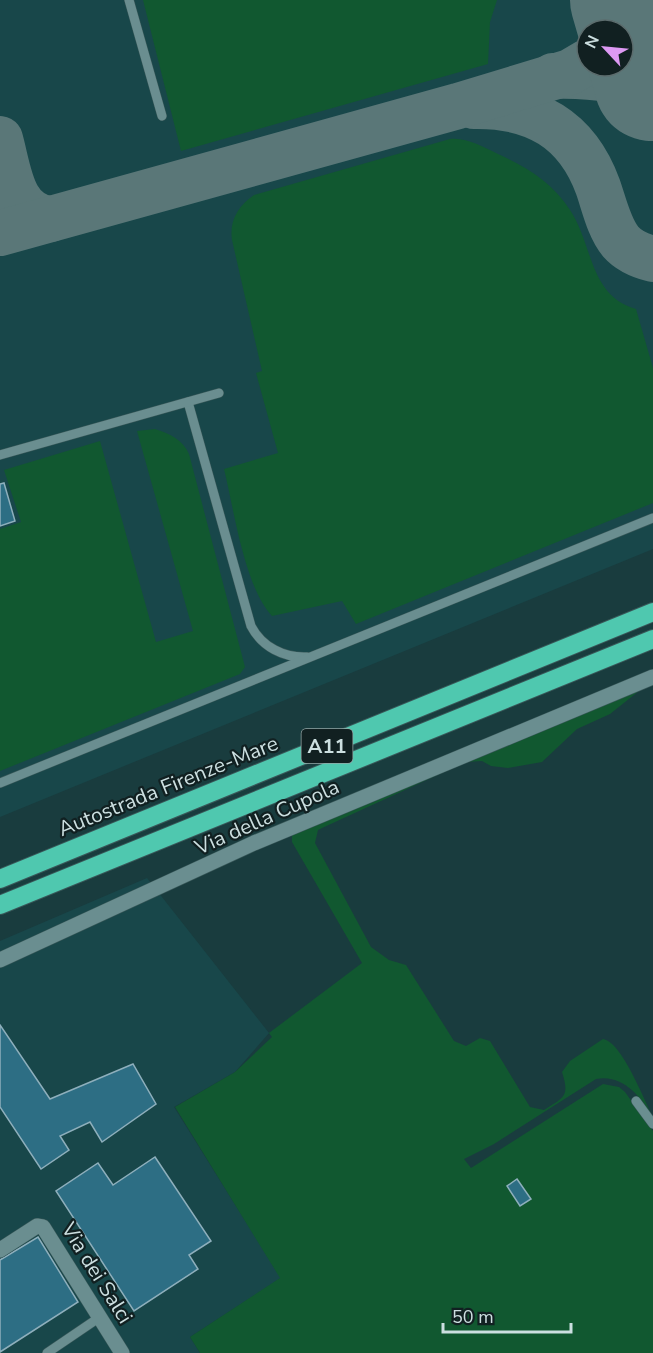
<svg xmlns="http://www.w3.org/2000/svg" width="653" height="1353" font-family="'Nunito Sans',sans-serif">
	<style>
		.built { fill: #18474a; fill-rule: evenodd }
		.green { fill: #115830 }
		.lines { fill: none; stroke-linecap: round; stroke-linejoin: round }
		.taxiway { stroke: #5a7778; stroke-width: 46 }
		.runway { stroke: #5a7778; stroke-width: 116 }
		.building { fill: #2d6e84; stroke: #8eafbc; stroke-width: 1.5 }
		.service-casing { stroke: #395859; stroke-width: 10 }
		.minor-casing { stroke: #395859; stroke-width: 16 }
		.motorway-casing { stroke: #395859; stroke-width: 20 }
		.service { stroke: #6a8e90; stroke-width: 9 }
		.minor { stroke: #6a8e90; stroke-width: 15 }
		.motorway { stroke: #4fc8af; stroke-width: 18 }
		.labels { text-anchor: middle; stroke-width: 4.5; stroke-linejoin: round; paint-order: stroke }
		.shield { fill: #112021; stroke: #94a6a7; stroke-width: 1.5 }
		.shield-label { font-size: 20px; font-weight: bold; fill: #ccdfe0 }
		.street-label { font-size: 21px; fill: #ccdfe0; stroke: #112021 }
	</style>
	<rect width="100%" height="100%" fill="#193c3e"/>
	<!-- built -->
	<g class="built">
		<path d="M0,0H653V549L0,817ZM587,30H623V66H587Z"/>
		<path d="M147,878L269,1033L235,1072L174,1107L281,1278L190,1337L200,1353H0V941Z"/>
	</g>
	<!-- green -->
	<g class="green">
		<path d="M143,0H497L490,22L488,64L181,151Z"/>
		<path d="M450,139C466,137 484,147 498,154C527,167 553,183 570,210C593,244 589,296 636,309L653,368V503L356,624L342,601L272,616C244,586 234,509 224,469L278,453L256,373L262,371L232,240C229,221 238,206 254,195Z"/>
		<path d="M155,429C169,433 183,440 189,454L245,667L240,674L0,771V529L21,522L4,470L100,441L156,642L193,631L137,431Z"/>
		<path d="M644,687L610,714L577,729L542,762L508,768L491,766L482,761L466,762L322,828L318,830L315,843L371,947L389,960L406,965L454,1041L466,1046L480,1038L490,1041L530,1107L544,1110C564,1097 570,1097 562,1072L570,1061L603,1039C622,1042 644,1100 653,1117C640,1096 623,1074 596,1079L494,1144L464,1159L471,1168L603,1084L619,1087L625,1092L653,1131V1353H200L190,1337L280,1278L175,1107L235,1072L272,1037L269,1033L362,963L292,842V835L299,830Z"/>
	</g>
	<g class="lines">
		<!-- taxiway -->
		<g class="taxiway">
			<path d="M614,30L620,0"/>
			<path d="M553,76C587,75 622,78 653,93"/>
			<path d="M474,106C534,105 577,129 598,187C604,204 609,228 621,242C629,251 641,256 653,259"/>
			<path d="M0,139C9,171 11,214 50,219"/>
			<path d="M0,233L458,106L570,72L587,62"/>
		</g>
		<!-- runway -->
		<path class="runway" d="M628,0L652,83"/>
	</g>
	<!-- building -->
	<g class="building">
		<path d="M4,483L15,521L0,526V484Z"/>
		<path d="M0,1025L50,1099L133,1064L156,1104L102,1142L90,1122L60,1136L69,1150L41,1169L0,1107Z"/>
		<path d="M155,1157L211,1241L189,1255L198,1269L134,1311L56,1191L98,1163L113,1185Z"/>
		<path d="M517,1179L531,1199L520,1206L507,1186Z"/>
		<path d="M38,1237L78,1302L0,1352V1260Z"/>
	</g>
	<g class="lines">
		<!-- service casing -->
		<g class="service-casing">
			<g id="service">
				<path d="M129,0L162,116"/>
				<path d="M188,402L251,626C262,647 284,658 307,657"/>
				<path d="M0,455L219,393"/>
				<path d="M0,783L653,518"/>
				<path d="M636,1101L653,1124"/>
				<path d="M47,1353L100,1317"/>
			</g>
		</g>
		<!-- minor casing -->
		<g class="minor-casing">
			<g id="minor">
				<path d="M0,960L254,843L653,677"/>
				<path d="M0,1250L37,1226L43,1227L122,1353"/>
			</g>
		</g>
		<!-- motorway casing -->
		<g class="motorway-casing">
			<g id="motorway">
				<path d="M0,879L653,612"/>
				<path d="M0,905L653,639"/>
			</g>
		</g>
		<!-- service -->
		<use href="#service" class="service"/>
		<!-- minor -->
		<use href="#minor" class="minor"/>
		<!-- motorway -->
		<use href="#motorway" class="motorway"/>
	</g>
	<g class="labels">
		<!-- shield labels -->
		<rect class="shield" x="301.5" y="729" width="51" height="34" rx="4.5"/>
		<g class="shield-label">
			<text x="327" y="753">A11</text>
		</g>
		<!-- street labels -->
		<g class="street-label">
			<text transform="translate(168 786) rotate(-22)" y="7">Autostrada Firenze-Mare</text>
			<text transform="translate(267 817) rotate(-24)" y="7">Via della Cupola</text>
			<text transform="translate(97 1273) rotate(58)" y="7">Via dei Salci</text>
		</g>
	</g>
	<!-- north arrow -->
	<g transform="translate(605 48) rotate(296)"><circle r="28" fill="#112021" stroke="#5c6c6d" stroke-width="1.5"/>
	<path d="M0-4.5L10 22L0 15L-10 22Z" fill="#dd99f3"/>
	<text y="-9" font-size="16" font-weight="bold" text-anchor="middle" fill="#ccdfe0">N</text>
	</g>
	<!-- scale -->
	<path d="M443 1323v9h128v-9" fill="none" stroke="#ccdfe0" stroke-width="3"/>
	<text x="452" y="1323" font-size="18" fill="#ccdfe0" stroke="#112021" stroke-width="4.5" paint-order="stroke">50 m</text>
</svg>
